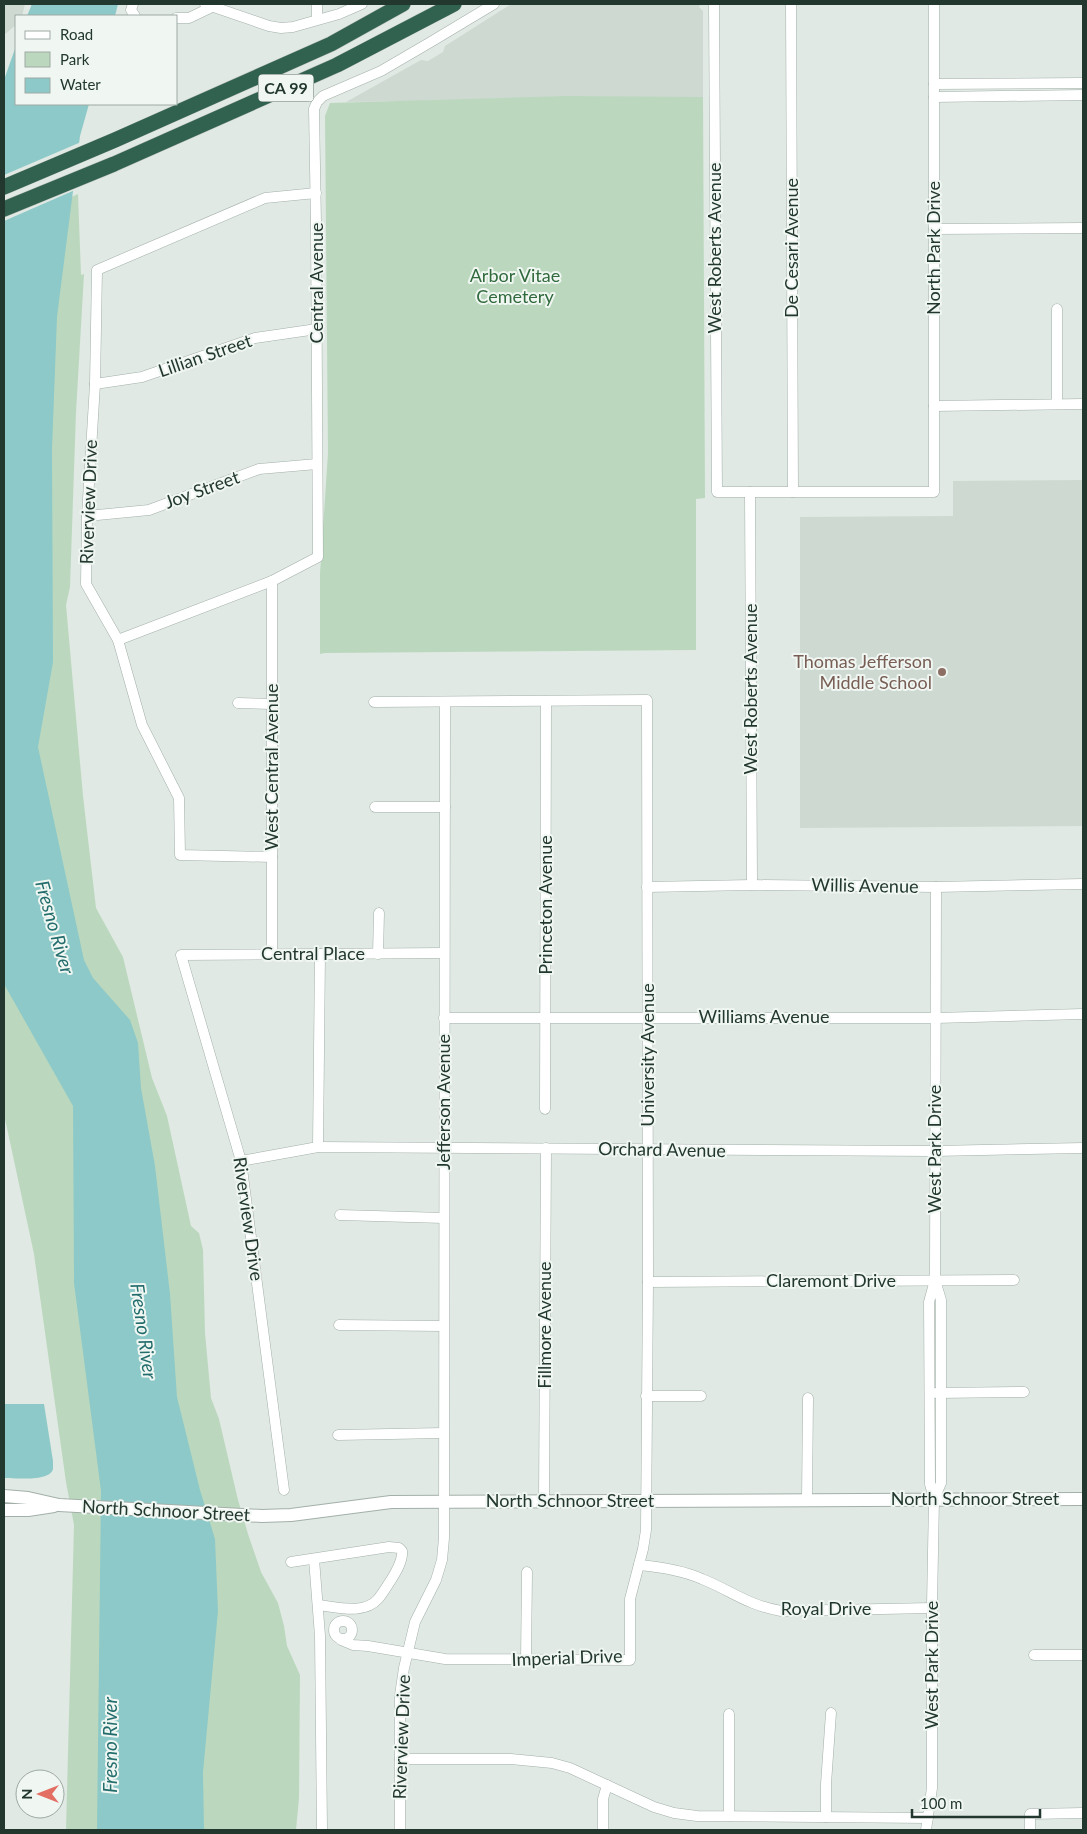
<svg xmlns="http://www.w3.org/2000/svg" width="1087" height="1834" font-family="Lato,sans-serif">
	<style>
		.built { fill: #ced9d2 }
		.green { fill: #bbd8be }
		.water { fill: #8dc9c8 }
		.pier { fill: #e0e9e3 }
		.lines { fill: none; stroke-linecap: round; stroke-linejoin: round }
		.minor-casing { stroke: #a3b0a9; stroke-width: 11 }
		.tertiary-casing { stroke: #a3b0a9; stroke-width: 14 }
		.motorway-casing { stroke: #bdc3c0; stroke-width: 16 }
		.minor { stroke: #fff; stroke-width: 10 }
		.tertiary { stroke: #fff; stroke-width: 12 }
		.motorway { stroke: #31614f; stroke-width: 15 }
		.education-dot { fill: #8d6e63; stroke: #f0f6f2; stroke-width: 2 }
		.labels { text-anchor: middle; stroke-width: 4; stroke-linejoin: round; paint-order: stroke }
		.shield { fill: #f0f6f2; stroke: #607169; stroke-width: 1 }
		.shield-label { font-size: 16px; font-weight: bold; fill: #22382e }
		.street-label { font-size: 18px; fill: #22382e; stroke: #f0f6f2 }
		.park-label { font-size: 18px; fill: #316a3d; stroke: #f0f6f2 }
		.education-label { font-size: 18px; fill: #785e54; stroke: #f0f6f2; text-anchor: end }
		.water-label { font-size: 19px; font-style: italic; fill: #236d6d; stroke: #f0f6f2 }
	</style>
	<rect width="100%" height="100%" fill="#e0e9e3"/>
	<!-- built -->
	<g class="built">
		<path d="M4,4H25L22,16H16V25L4,35Z"/>
		<path d="M511,4H700L699,7L703,11V97L346,102L421,60L428,61L443,52L445,46Z"/>
		<path d="M1083,480V826L800,828V517L953,516V481Z"/>
	</g>
	<!-- green -->
	<g class="green">
		<path d="M566,96L703,97L705,498L696,499V650L325,653L320,654V574L328,453L325,116L330,103Z"/>
		<path d="M78,194L81,275L84,274L76,412L70,587L66,605L83,796L96,908L123,957L152,1078L167,1116L191,1226L199,1233L203,1250L205,1333L211,1398L219,1419L238,1500L248,1534L261,1572L278,1603L284,1626L287,1646L300,1675L299,1798L296,1830H66L74,1525L66,1482L34,1254L4,1114V227Z"/>
	</g>
	<!-- water -->
	<g class="water">
		<path d="M32,4H118L115,16H27Z"/>
		<path d="M16,46V104H89L80,136L57,317L52,449L53,662L38,747L84,960L93,978L130,1020L138,1043L141,1088L155,1166L170,1294L177,1397L200,1490L215,1539L218,1611L203,1772L204,1830H97L101,1491L74,1283L73,1106L4,984V80Z"/>
		<path d="M4,1404H44L53,1461C53,1462 53,1469 53,1469C50,1482 15,1478 4,1478Z"/>
	</g>
	<!-- pier -->
	<path class="pier" d="M81,142L75,190L4,221V175Z"/>
	<g class="lines">
		<!-- minor casing -->
		<g class="minor-casing">
			<g id="minor">
				<path d="M133,4L131,10L135,16"/>
				<path d="M205,4L269,26L281,28L293,27L339,14L362,4"/>
				<path d="M317,4V19"/>
				<path d="M714,4L717,492H934V4"/>
				<path d="M791,4L793,492"/>
				<path d="M176,18H189L214,6"/>
				<path d="M934,84L1083,83"/>
				<path d="M934,97L1083,95"/>
				<path d="M934,229L1083,228"/>
				<path d="M1057,309V404"/>
				<path d="M95,384L142,377L255,338L317,329"/>
				<path d="M934,406L1083,404"/>
				<path d="M750,492L752,885"/>
				<path d="M87,516L149,510L259,469L317,464"/>
				<path d="M272,581V954"/>
				<path d="M118,640L272,581L318,557L316,224L314,109L317,102L323,96L381,71L429,43L494,4"/>
				<path d="M238,703L272,704"/>
				<path d="M375,807H445"/>
				<path d="M272,857L180,855L179,798L142,725L118,640L86,584L87,516L95,384L97,270L265,198L316,193"/>
				<path d="M647,887L752,885L936,887L1083,884"/>
				<path d="M378,954L379,913"/>
				<path d="M444,1018H936L1083,1014"/>
				<path d="M545,1109L546,701"/>
				<path d="M318,1147L320,954"/>
				<path d="M241,1161L318,1147L935,1151L1083,1148"/>
				<path d="M340,1215L444,1218"/>
				<path d="M648,1282L1014,1280"/>
				<path d="M339,1325L443,1326"/>
				<path d="M936,1393L1024,1392"/>
				<path d="M646,1396H701"/>
				<path d="M338,1435L443,1433"/>
				<path d="M284,1490L241,1161L181,955L444,953"/>
				<path d="M934,1499L941,1483V1300L935,1280"/>
				<path d="M807,1500L808,1398"/>
				<path d="M544,1501L546,1148"/>
				<path d="M314,1559L320,1636L322,1830"/>
				<path d="M291,1562L389,1547L399,1548L402,1551C403,1561 396,1572 391,1580C387,1586 383,1593 378,1599C364,1615 337,1607 318,1605"/>
				<path d="M639,1565C661,1567 682,1570 702,1579C732,1591 747,1605 781,1611L932,1608"/>
				<circle cx="343" cy="1630" r="9"/>
				<path d="M341,1640L353,1645L368,1646L445,1659L630,1660V1599L643,1549L646,1530L648,1282L647,700L374,702"/>
				<path d="M1034,1655H1083"/>
				<path d="M526,1660L527,1572"/>
				<path d="M729,1714V1816"/>
				<path d="M400,1759H511L552,1763L570,1768L654,1807L674,1813L697,1816L928,1818"/>
				<path d="M826,1817V1784L831,1713"/>
				<path d="M400,1830V1695L404,1668L415,1622L436,1580L442,1560L444,1538L445,702"/>
				<path d="M603,1830V1799L607,1785"/>
				<path d="M926,1830L932,1788V1605L934,1499L930,1484L929,1302L935,1280L936,887"/>
				<path d="M1030,1830V1814L1083,1813"/>
			</g>
		</g>
		<!-- tertiary casing -->
		<g class="tertiary-casing">
			<g id="tertiary">
				<path d="M4,1496L28,1498L59,1505L262,1516L291,1515L391,1502L1083,1499"/>
				<path d="M4,1510H28L54,1506"/>
			</g>
		</g>
		<!-- motorway casing -->
		<g class="motorway-casing">
			<g id="motorway">
				<path d="M4,187L115,140L331,44L403,4"/>
				<path d="M4,209L114,164L337,65L454,4"/>
			</g>
		</g>
		<!-- minor -->
		<use href="#minor" class="minor"/>
		<!-- tertiary -->
		<use href="#tertiary" class="tertiary"/>
		<!-- motorway -->
		<use href="#motorway" class="motorway"/>
	</g>
	<!-- markers -->
	<circle class="education-dot" cx="942" cy="672" r="5"/>
	<g class="labels">
		<!-- shield labels -->
		<rect class="shield" x="258.5" y="74.5" width="55" height="27" rx="4"/>
		<g class="shield-label">
			<text x="286" y="94">CA 99</text>
		</g>
		<!-- street labels -->
		<g class="street-label">
			<text transform="translate(715 248) rotate(-90)" y="6">West Roberts Avenue</text>
			<text transform="translate(792 248) rotate(-90)" y="6">De Cesari Avenue</text>
			<text transform="translate(934 248) rotate(-90)" y="6">North Park Drive</text>
			<text transform="translate(317 283) rotate(-90)" y="6">Central Avenue</text>
			<text transform="translate(205 356) rotate(-19)" y="6">Lillian Street</text>
			<text transform="translate(202 490) rotate(-20)" y="6">Joy Street</text>
			<text transform="translate(89 502) rotate(-88)" y="6">Riverview Drive</text>
			<text transform="translate(751 689) rotate(-90)" y="6">West Roberts Avenue</text>
			<text transform="translate(272 767) rotate(-90)" y="6">West Central Avenue</text>
			<text transform="translate(865 886) rotate(1)" y="6">Willis Avenue</text>
			<text transform="translate(546 905) rotate(-90)" y="6">Princeton Avenue</text>
			<text x="313" y="960">Central Place</text>
			<text x="764" y="1023">Williams Avenue</text>
			<text transform="translate(648 1055) rotate(-90)" y="6">University Avenue</text>
			<text transform="translate(444 1102) rotate(-90)" y="6">Jefferson Avenue</text>
			<text transform="translate(935 1149) rotate(-90)" y="6">West Park Drive</text>
			<text transform="translate(662 1150) rotate(1)" y="6">Orchard Avenue</text>
			<text transform="translate(248 1219) rotate(82)" y="6">Riverview Drive</text>
			<text x="831" y="1287">Claremont Drive</text>
			<text transform="translate(545 1325) rotate(-90)" y="6">Fillmore Avenue</text>
			<text x="975" y="1505">North Schnoor Street</text>
			<text x="570" y="1507">North Schnoor Street</text>
			<text transform="translate(166 1511) rotate(3)" y="6">North Schnoor Street</text>
			<text x="826" y="1615">Royal Drive</text>
			<text transform="translate(567 1658) rotate(-2)" y="6">Imperial Drive</text>
			<text transform="translate(932 1665) rotate(-90)" y="6">West Park Drive</text>
			<text transform="translate(402 1737) rotate(-88)" y="6">Riverview Drive</text>
		</g>
		<!-- park labels -->
		<g class="park-label">
			<text x="515" y="282">Arbor Vitae<tspan x="515" dy="21">Cemetery</tspan></text>
		</g>
		<!-- education labels -->
		<g class="education-label">
			<text x="932" y="668">Thomas Jefferson<tspan x="932" dy="21">Middle School</tspan></text>
		</g>
		<!-- water labels -->
		<g class="water-label">
			<text transform="translate(55 927) rotate(74)" y="7">Fresno River</text>
			<text transform="translate(144 1331) rotate(82)" y="7">Fresno River</text>
			<text transform="translate(110 1745) rotate(-90)" y="7">Fresno River</text>
		</g>
	</g>
	<!-- border -->
	<rect width="1087" height="1834" fill="none" stroke="#22382e" stroke-width="10"/>
	<!-- legend -->
	<rect x="15" y="15" width="162" height="90" fill="#f0f6f2" stroke="#9eaaa4"/>
	<rect x="25" y="31" width="25" height="8" fill="#ffffff" stroke="#9eaaa4"/>
	<text x="60" y="40" font-size="15" fill="#22382e">Road</text>
	<rect x="25" y="52" width="25" height="15" fill="#bbd8be" stroke="#9eaaa4"/>
	<text x="60" y="65" font-size="15" fill="#22382e">Park</text>
	<rect x="25" y="78" width="25" height="15" fill="#8dc9c8" stroke="#9eaaa4"/>
	<text x="60" y="90" font-size="15" fill="#22382e">Water</text>
	<!-- north arrow -->
	<g transform="translate(40 1794) rotate(270)"><circle r="24" fill="#f0f6f2" stroke="#9eaaa4"/>
	<path d="M0-4L9 19L0 12L-9 19Z" fill="#e36e64"/>
	<text y="-8" font-size="14" font-weight="bold" text-anchor="middle" fill="#22382e">N</text>
	</g>
	<!-- scale -->
	<path d="M912 1809v8h128v-8" fill="none" stroke="#22382e" stroke-width="2.5"/>
	<text x="920" y="1809" font-size="15" fill="#22382e" stroke="#f0f6f2" stroke-width="4" paint-order="stroke">100 m</text>
</svg>
